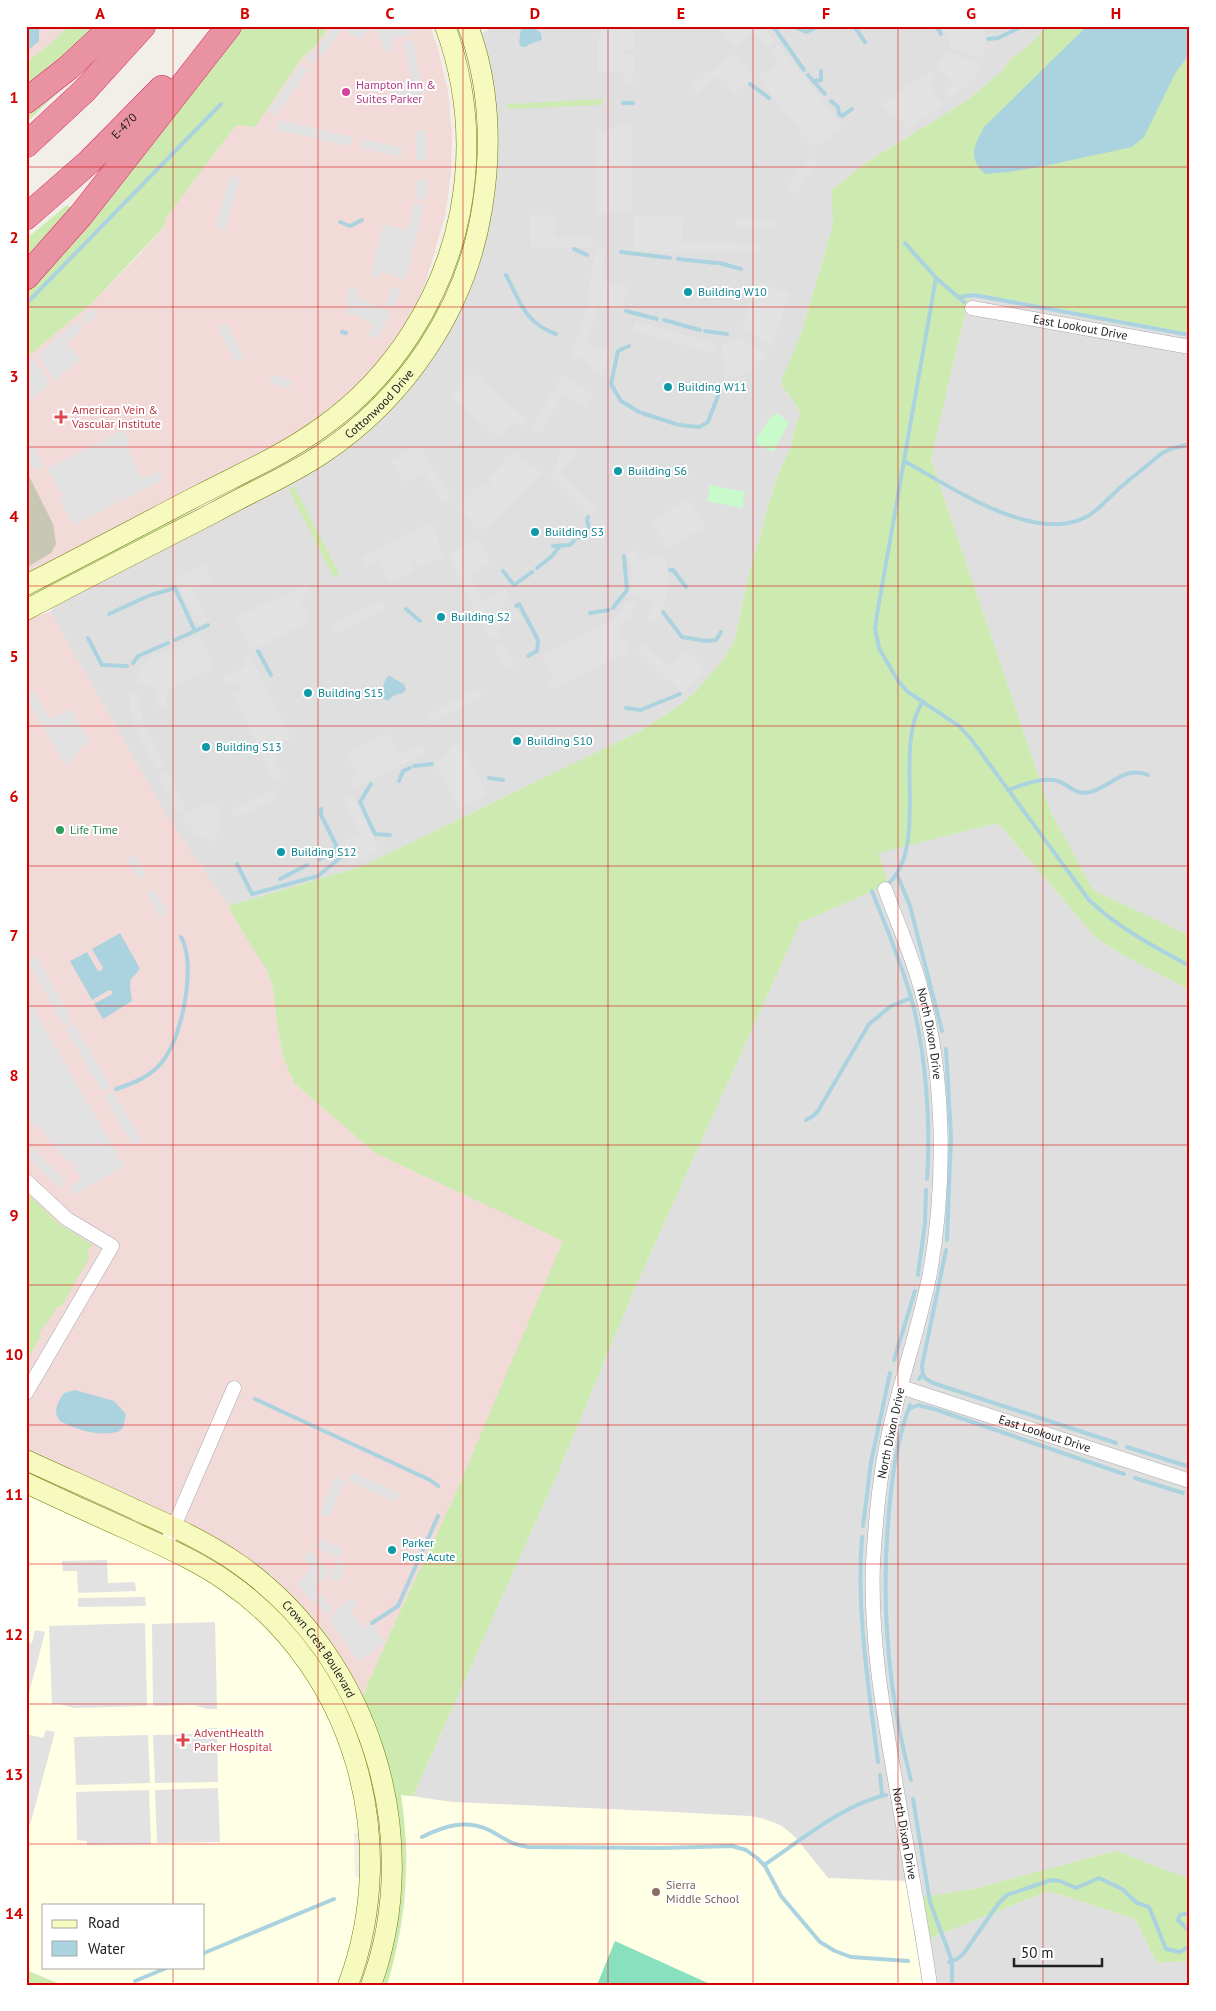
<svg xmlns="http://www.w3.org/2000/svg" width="1216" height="2011" font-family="'PT Sans',sans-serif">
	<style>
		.residential { fill: #e0dfdf }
		.commercial { fill: #f2dad9 }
		.education { fill: #ffffe5; fill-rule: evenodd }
		.construction { fill: #c7c7b4 }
		.grass { fill: #cdebb0 }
		.park { fill: #c8facc }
		.pitch { fill: #88e0be }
		.parking { fill: #e2e2e2 }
		.water { fill: #aad3df }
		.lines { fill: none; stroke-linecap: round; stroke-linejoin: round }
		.stream { stroke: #aad3df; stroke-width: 4 }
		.street-casing { stroke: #a9a9a9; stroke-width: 15 }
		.secondary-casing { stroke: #707d05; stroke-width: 21 }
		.highway-casing { stroke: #dc2a67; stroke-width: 26 }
		.street { stroke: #fff; stroke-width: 14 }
		.secondary { stroke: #f7fabf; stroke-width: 20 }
		.highway { stroke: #e892a2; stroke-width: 25 }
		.grid { fill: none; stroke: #d40000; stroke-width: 1; stroke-opacity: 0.55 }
		.hotel-dot { fill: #d1479c; stroke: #fff; stroke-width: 2 }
		.culture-dot { fill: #0f9aa8; stroke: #fff; stroke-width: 2 }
		.health-dot { fill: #e0444e; stroke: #fff; stroke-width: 2 }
		.leisure-dot { fill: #2e9e5b; stroke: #fff; stroke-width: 2 }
		.education-dot { fill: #8d6e63; stroke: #fff; stroke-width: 2 }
		.labels { text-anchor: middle; stroke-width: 4; stroke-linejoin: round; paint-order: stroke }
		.hotel-label { font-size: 12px; fill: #b23c85; stroke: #fff; text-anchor: start }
		.street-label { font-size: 12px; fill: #222; stroke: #fff }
		.culture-label { font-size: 12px; fill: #0d838f; stroke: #fff; text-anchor: start }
		.health-label { font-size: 12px; fill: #be3a42; stroke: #fff; text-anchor: start }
		.leisure-label { font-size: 12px; fill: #27864d; stroke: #fff; text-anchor: start }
		.education-label { font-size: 12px; fill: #785e54; stroke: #fff; text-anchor: start }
		.neatline { fill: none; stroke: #d40000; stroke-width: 2 }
		.grid-label { font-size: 16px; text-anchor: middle; font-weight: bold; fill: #d40000 }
	</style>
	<rect width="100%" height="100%" fill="#f2efe9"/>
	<!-- residential -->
	<g class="residential">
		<path d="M489,26H1045L1041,33L1033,42L1012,58L1001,72L966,101L867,162L836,187L833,225L802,331L787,368L786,392L797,406L800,415L794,430L791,446L776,480L767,511L750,571L734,642L723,660L704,683L682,704L640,731L363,866L228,906L170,821L50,612L56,604L333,455L478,258V35L487,31Z"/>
		<path d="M970,292L1190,333V936L1093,890L1050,810L931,459Z"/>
		<path d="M998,823L1096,938L1123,955L1190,990V1879L1116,1851L973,1889L923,1897L920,1881L828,1878L790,1832L763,1818L679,1812L452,1802L413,1796L560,1468L634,1290L800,923L889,884L877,853Z"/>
		<path d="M1049,1891L1135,1919L1157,1963L1190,1961V1985H937L930,1938Z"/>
	</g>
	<!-- commercial -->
	<g class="commercial">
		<path d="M26,26H68L56,39L26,62Z"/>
		<path d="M330,26H430L438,49L448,91L452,132L451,174L445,216L426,281L413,314L371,373L311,426L26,577V358L92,303L140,254L163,228L166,218L236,125L255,126L302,58L315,47Z"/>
		<path d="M50,612L170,821L228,906L245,936L267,970L273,988L278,1031L284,1059L294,1083L375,1153L564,1241L453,1499L398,1616L361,1699L287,1594L286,1589L270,1574H266L26,1451V620Z"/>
	</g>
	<!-- education -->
	<g class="education">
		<path d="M26,1492L189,1567L250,1610L303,1670L333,1724L352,1776L359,1832L354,1833L355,1877H362L361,1905L340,1985H26ZM44,1905H204V1967H44Z"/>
		<path d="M401,1795L452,1802L751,1816L773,1822L782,1826L796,1838L828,1878L906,1882L922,1985H387L400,1933L405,1900L407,1854Z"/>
	</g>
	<!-- construction -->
	<path class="construction" d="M26,470L53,524L56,544L51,553L26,568Z"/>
	<!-- grass -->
	<g class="grass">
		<path d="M68,26H102L26,91V62L56,39Z"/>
		<path d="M242,26H330L315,47L302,58L255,127L236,125L166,218L163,228L92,303L26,358V287L204,75Z"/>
		<path d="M1045,26H1190V333L970,292L931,459L1050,810L1093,890L1190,936V990L1123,955L1096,938L998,823L878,853L889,884L800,923L634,1290L560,1468L413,1796L401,1795C411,1859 406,1923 387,1985H378L395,1920L361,1699L398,1616L453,1499L563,1241L375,1153L294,1083L284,1059L278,1031L273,988L267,970L245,936L228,906L363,866L640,731L682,704L696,691L723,660L734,642L750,571L767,511L776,480L791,446L794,430L800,415L797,406L782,386V379L802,331L833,225L832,190L867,162L966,101L1001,72L1012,58L1033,42L1041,33Z"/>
		<path d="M83,68L26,123V109Z"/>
		<path d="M601,99L603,103L601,105L509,109L506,106L508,104Z"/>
		<path d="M67,205L76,211L26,268V239Z"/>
		<path d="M457,256L434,322L404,369L354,421L345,427L385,381Z"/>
		<path d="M294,486L339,574L334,578L289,490Z"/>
		<path d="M198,506L163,528L26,602V593Z"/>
		<path d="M26,1192L58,1223L93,1245L88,1250L89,1258L62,1306L55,1308V1311L40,1332V1338L26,1362Z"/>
		<path d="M1116,1851L1190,1879V1961L1157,1963L1135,1919L1049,1891L930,1938L923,1897L973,1889Z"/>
		<path d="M26,1970L62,1985H26Z"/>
	</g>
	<!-- park -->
	<g class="park">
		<path d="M778,413L789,423L773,452L759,446L756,439L770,418Z"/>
		<path d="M710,485L745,492L742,508L707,501Z"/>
	</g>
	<!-- pitch -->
	<path class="pitch" d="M615,1941L712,1985H597Z"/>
	<!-- parking -->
	<g class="parking">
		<path d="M333,26H370L360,40L343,28L326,51L313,64L306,58L316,49Z"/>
		<path d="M375,26H408L411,34L392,40L394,50L386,53Z"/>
		<path d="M599,26H634V49H625L624,52L634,54L633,85H624V72L598,71Z"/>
		<path d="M718,26H763L775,41L767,47L754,32L735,47Z"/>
		<path d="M943,26H983L985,40L983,59L949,48L950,38Z"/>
		<path d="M413,40L423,94L393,102L390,83L411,79L404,42Z"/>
		<path d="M778,45L843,127L814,148L758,78L778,62L770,51Z"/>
		<path d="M735,52L754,78L734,93L720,75L696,94L691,86Z"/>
		<path d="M949,52L982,65L973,80L950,99L943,92L953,84L936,66Z"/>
		<path d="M301,64L308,70L276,116L268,111Z"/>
		<path d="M931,70L937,77L928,83L944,104L907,131L901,122L888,113L881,105Z"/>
		<path d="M278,120L353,137L351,146L276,130Z"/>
		<path d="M623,124H632L631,212L596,215L597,131H608Z"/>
		<path d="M426,130V160H416V131Z"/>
		<path d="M362,139L403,148L401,157L360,148Z"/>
		<path d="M813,157L819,163L803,181L795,195L785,190L798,171Z"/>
		<path d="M231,176L240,179L225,230L215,227Z"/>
		<path d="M417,179H427L425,200L415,198Z"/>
		<path d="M414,203L424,205L414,248L404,247L413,251L405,280L381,271L379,279L370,276L384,224L408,230Z"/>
		<path d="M530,215H555V237H593V247H530Z"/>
		<path d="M634,216L683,217L682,242L759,243V253L633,251Z"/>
		<path d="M736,218L774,219V228L736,227Z"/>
		<path d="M595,249L605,251L601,281L627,284L622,310L599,306L587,343L610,353L602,376L594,372L582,359L572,355L587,305Z"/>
		<path d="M756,281L789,293L772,347L753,334L741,330Z"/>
		<path d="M393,286L401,289L393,308L385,304Z"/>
		<path d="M356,287L358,297L391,312L377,339L368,334L374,325L357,315L347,314V289Z"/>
		<path d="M92,308L98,315L87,325L81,318Z"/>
		<path d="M78,321L84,328L67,343L80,360L55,381L37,355Z"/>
		<path d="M635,321L715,343L712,353L632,331Z"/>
		<path d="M226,323L244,358L236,362L218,327Z"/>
		<path d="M739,336L747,343L760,349L768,354L756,367L749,372L735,377L724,379L722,344L731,343Z"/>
		<path d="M33,358L50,384L26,403V363Z"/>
		<path d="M472,372L528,421L522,428L515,422L499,439L451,396Z"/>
		<path d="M272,374L292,380L289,389L270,383Z"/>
		<path d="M563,374L593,394L586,407L563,395L540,433L532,428Z"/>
		<path d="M123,430L128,438L129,452L142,479L159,471L163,479L121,502L115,495L114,498L117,503L73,526L60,499L64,496L47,469Z"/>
		<path d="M26,433L44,466L35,471L26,453Z"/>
		<path d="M566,443L578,454L560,472L597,509L591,515L548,474L556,467L560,449Z"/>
		<path d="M418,444L452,498L444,504L423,472L405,483L391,461Z"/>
		<path d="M513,452L542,473L513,504L480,532L457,505L482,484L488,489H491L492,485L486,480Z"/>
		<path d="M688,499L705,527L668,548L652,521Z"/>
		<path d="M432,521L436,530L439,547L444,556L419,568L416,561L413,560L411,563L414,570L389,583L378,560L367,566L362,557Z"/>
		<path d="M478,537L491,563L468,574L480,598L482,601L505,590L510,600L502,604L504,609L507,611L514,607L519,617L497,629L500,635L490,640L448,556Z"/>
		<path d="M635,549L640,560L664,555L668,574L667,591L664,605L655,624L647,620L654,602L630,595L633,572L626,554Z"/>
		<path d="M204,564L212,580L192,589L208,622L199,626L175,578Z"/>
		<path d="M305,585L309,593L299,599L310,621L251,650L235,618Z"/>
		<path d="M382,600L386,609L334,634L330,626Z"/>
		<path d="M628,600L637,604L629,617L617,628L629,650L552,690L547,681L554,677L542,655L614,619L621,612Z"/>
		<path d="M200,635L214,668L171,688L166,696V706L155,707L158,691L135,680L142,667L150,659Z"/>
		<path d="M643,642L670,667L685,650L705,669L683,693L636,649Z"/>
		<path d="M504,644L515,665L507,670L495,648Z"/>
		<path d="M250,654L292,738L270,749L284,778L275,782L232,694L240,690L237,683L227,686L223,677L246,666L242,658Z"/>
		<path d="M479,688L483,696L430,723L428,715Z"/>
		<path d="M33,690L50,719L70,709L89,742L81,747L73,760L65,765L26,697V693Z"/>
		<path d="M131,691L140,693V707L143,721L134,725L130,711Z"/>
		<path d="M146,726L164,765L156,769L137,730Z"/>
		<path d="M388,733L400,755L421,744L426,753L355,788L350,779L357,775L346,754Z"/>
		<path d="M459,742L487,795L459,810L435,763L442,758L451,746Z"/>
		<path d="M166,770L185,808L176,812L158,774Z"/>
		<path d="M274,789L278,797L235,818L231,809Z"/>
		<path d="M352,794L380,850L351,864L340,843L360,833L343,798Z"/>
		<path d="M211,802L222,809L216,843L196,834L180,817Z"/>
		<path d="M134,854L146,874L138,879L126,859Z"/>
		<path d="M154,889L168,914L160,918L146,893Z"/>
		<path d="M37,957L72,1020L64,1025L28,962Z"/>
		<path d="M26,996L124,1166L74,1195L70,1186L82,1179L75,1169L72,1159L69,1162L52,1145L43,1129L29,1122L26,1118Z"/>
		<path d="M74,1024L110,1086L102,1091L66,1029Z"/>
		<path d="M113,1091L141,1140L133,1145L104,1096Z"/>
		<path d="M26,1142L66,1181L59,1188L26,1155Z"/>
		<path d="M352,1472L400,1493L396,1502L348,1481Z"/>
		<path d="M336,1477L345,1481L329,1517L320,1513Z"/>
		<path d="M319,1538L343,1549L339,1558L315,1547Z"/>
		<path d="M310,1551L331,1572L315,1588L333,1608L326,1615L297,1584L312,1568L303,1558Z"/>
		<path d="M107,1560L108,1583L135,1582L136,1591L78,1593L77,1571H63L62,1561Z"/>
		<path d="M338,1560L347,1563L338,1582L330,1578Z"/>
		<path d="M145,1597L146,1606L78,1607V1598Z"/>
		<path d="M352,1597L358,1605L351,1611L363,1627L372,1623L385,1643L359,1661L328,1619Z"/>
		<path d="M215,1622L217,1709H207L194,1705L153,1706L152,1624Z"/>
		<path d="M145,1623L147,1706L74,1708L60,1704H52L49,1626Z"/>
		<path d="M35,1630L45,1632L28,1697L26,1642L32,1643Z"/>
		<path d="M208,1728H217L218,1782L155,1783L153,1735L194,1734Z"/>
		<path d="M46,1730L55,1732L30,1825L26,1823V1734L43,1738Z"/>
		<path d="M148,1735L150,1783L76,1785L74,1737Z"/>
		<path d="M218,1788L220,1842L157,1843L155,1790Z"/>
		<path d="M149,1790L151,1844L87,1845V1841L77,1840L76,1792Z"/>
	</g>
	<!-- water -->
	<g class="water">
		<path d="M26,26H39V41L26,52Z"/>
		<path d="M521,26H531L541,33L542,39C538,43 532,41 526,47H522L519,44Z"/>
		<path d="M1087,26H1190V54L1176,72L1144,137L1132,147L1040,167L1008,172L985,174C967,157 974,147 984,127Z"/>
		<path d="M389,676C394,677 398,682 404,684L406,689L403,693L395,695L387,701L383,698C383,691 382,680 389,676Z"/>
		<path d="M120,933L140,969L131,979L130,986L132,1001L103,1019L94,1004L112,994V991L109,990L92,1000L70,961L87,952L98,971H101L103,968L92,949Z"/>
		<path d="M75,1390L114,1401L126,1414L123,1428L118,1432C96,1436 80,1431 60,1421C52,1411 58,1402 64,1393Z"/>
	</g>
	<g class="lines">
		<!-- stream -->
		<g class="stream">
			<path d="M773,26L804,70"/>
			<path d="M793,26L806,32L820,26"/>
			<path d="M854,26L865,42"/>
			<path d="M936,26L941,34"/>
			<path d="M988,39L998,38L1023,26"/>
			<path d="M808,75L825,94"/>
			<path d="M813,81L821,80V71"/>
			<path d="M750,84L769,98"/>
			<path d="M831,101L838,107L839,114L842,116L852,109"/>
			<path d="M623,103H633"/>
			<path d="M340,222L350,226L362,220"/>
			<path d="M905,243L936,278L964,302"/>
			<path d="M574,249L587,255"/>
			<path d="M621,252L670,258"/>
			<path d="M678,259L716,263"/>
			<path d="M719,263L741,269"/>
			<path d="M506,275C520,302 525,323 556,334"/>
			<path d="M936,278L877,615L875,629L879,648L898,681L908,692L959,726L971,739L1089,900C1118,928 1155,947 1190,966"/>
			<path d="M958,297L974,295L1190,335"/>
			<path d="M26,304L221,104"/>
			<path d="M626,311L657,319"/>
			<path d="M664,320L700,330"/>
			<path d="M705,331L727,334"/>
			<path d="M342,332L346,333"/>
			<path d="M629,346L618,351L611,384L621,401L639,412"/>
			<path d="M642,413L676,424"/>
			<path d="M679,425L699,427L708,422L719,393"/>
			<path d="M904,461C950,486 1035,546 1088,516C1100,509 1111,495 1122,486C1135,475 1148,465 1161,454L1170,449L1190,444"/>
			<path d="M578,538L589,528L587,520L588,517"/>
			<path d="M553,546L570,545L574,541"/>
			<path d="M537,568L551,557L560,546"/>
			<path d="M670,570H673L686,587"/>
			<path d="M503,571L514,585L532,572"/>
			<path d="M151,595L175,588L195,631L208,625"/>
			<path d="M516,606L519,604L538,640L537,651"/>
			<path d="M613,608L627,590L624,556"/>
			<path d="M406,609L420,621"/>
			<path d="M663,612L682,637L706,641L716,640L721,632"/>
			<path d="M590,613L609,610"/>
			<path d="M109,614L148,596"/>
			<path d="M88,638L102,665L127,666"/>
			<path d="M175,640L195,631"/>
			<path d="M258,651L271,675"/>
			<path d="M528,656L535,652"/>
			<path d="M133,663L138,656L168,643"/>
			<path d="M626,708L641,710"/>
			<path d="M643,709L680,694"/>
			<path d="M414,766L432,764"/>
			<path d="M489,778L503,780"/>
			<path d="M399,781L403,771L410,768"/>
			<path d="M371,784L360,802L375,834L390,835"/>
			<path d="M1008,790C1022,785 1038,778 1054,780C1067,782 1074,796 1090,792C1111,787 1124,765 1148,775"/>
			<path d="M321,809V815L338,849"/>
			<path d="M320,859L334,852L336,846"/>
			<path d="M237,864L252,894L318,876L340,858V855"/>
			<path d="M897,874L910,906L942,1031"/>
			<path d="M280,879L307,865"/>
			<path d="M889,883C930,843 892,747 923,701"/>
			<path d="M872,891C886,927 902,964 912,1001C926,1054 931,1125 927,1179"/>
			<path d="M946,1049L951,1136L947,1240"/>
			<path d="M116,1089C134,1083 150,1077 162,1062C182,1039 197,963 181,937"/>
			<path d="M806,1120L813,1116L818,1111L869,1024L891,1006L911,998"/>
			<path d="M918,1275L925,1223L926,1190"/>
			<path d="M894,1360L915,1291"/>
			<path d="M923,1374L925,1378L933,1383L1116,1443"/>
			<path d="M919,1379L923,1374L922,1366L946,1250"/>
			<path d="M255,1399L430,1480L438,1486"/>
			<path d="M910,1405C898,1436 893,1469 890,1501C880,1595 887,1689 911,1780"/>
			<path d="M909,1409L918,1405L934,1409L1124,1474"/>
			<path d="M1127,1447L1190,1467"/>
			<path d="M1135,1478L1183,1493"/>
			<path d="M863,1526L871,1462L890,1373"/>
			<path d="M862,1537C856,1612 869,1688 878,1762"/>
			<path d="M372,1623L398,1606L438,1516"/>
			<path d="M880,1775L882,1795"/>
			<path d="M913,1799L930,1902L952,1961V1985"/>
			<path d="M422,1837C444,1826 466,1819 489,1830C504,1838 511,1845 528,1847L664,1848L732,1846L746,1850L757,1858L765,1866L781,1896L820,1942L835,1951L851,1957L908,1961"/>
			<path d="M764,1865C800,1841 844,1804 886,1795"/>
			<path d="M1190,1913L1180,1915L1178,1920L1190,1932"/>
			<path d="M204,1953L334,1899"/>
			<path d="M949,1962L957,1959L964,1953L998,1904L1007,1895L1051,1880L1060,1881L1076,1888L1099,1878L1122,1889L1137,1903L1149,1907L1166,1949L1180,1952L1190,1946"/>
			<path d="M135,1981L169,1967"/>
		</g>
		<!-- street casing -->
		<g class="street-casing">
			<g id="street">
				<path id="s1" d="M972,308L1190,347"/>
				<path id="s2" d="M885,889C897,922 912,955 921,989C945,1076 946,1183 930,1273C920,1324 903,1373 891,1424C880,1470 876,1516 873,1563C870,1640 884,1716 897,1791C908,1856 921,1920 930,1985"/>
				<path d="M26,1181L67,1219L112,1246L26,1393"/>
				<path id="s3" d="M901,1387L1190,1481"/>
				<path d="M165,1547L234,1388"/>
			</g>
		</g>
		<!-- secondary casing -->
		<g class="secondary-casing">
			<g id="secondary">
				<path d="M26,585C85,555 143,524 201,494C242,473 285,454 322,427C393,377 443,298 460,213C472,150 467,86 445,26"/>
				<path id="s4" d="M26,610C90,576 153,544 217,511C251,492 289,476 322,454C406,398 466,309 482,209C492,149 490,84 468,26"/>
				<path id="s5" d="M26,1460C63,1477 100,1493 136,1510C172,1526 207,1542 240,1565C369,1657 426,1835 371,1985"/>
				<path d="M26,1483C62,1500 97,1516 133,1532C165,1547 197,1561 226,1581C355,1670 402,1841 348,1985"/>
			</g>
		</g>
		<!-- highway casing -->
		<g class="highway-casing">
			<g id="highway">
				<path d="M26,101L68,68L113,26"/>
				<path d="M26,145L84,91L143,26"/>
				<path id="s6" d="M26,217L90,161L162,88"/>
				<path d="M26,277L81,215L229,26"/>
			</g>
		</g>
		<!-- street -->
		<use href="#street" class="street"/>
		<!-- secondary -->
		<use href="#secondary" class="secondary"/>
		<!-- highway -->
		<use href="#highway" class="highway"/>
	</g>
	<!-- grid -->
	<path class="grid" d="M173,26V1905M318,26V1985M463,26V1985M608,26V1985M753,26V1985M898,26V1985M1043,26V1985M26,167H1190M26,307H1190M26,447H1190M26,586H1190M26,726H1190M26,866H1190M26,1006H1190M26,1145H1190M26,1285H1190M26,1425H1190M26,1564H1190M26,1704H1190M26,1844H1190M173,1967V1985"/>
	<!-- markers -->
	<circle class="hotel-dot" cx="346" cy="92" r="5"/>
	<g class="culture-dot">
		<circle cx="688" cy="292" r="5"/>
		<circle cx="668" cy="387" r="5"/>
		<circle cx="618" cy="471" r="5"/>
		<circle cx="535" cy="532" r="5"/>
		<circle cx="441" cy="617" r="5"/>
		<circle cx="308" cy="693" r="5"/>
		<circle cx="517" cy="741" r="5"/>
		<circle cx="206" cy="747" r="5"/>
		<circle cx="281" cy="852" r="5"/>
		<circle cx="392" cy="1550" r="5"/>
	</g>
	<g class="health-dot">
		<path d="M58.5 409.5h5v5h5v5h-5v5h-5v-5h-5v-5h5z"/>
		<path d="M180.5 1732.5h5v5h5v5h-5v5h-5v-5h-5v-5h5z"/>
	</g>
	<circle class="leisure-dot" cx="60" cy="830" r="5"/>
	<circle class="education-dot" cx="656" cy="1892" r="5"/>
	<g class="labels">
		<!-- hotel labels -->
		<g class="hotel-label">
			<text x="356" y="89">Hampton Inn &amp;<tspan x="356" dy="14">Suites Parker</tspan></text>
		</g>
		<!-- street labels -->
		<g class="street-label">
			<text dy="4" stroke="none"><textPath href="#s6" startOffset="134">E-470</textPath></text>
			<text dy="4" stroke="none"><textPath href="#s1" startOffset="110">East Lookout Drive</textPath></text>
			<text dy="4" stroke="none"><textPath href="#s4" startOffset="411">Cottonwood Drive</textPath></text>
			<text dy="4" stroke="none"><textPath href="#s2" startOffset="152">North Dixon Drive</textPath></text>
			<text transform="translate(891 1433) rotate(-78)" y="4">North Dixon Drive</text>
			<text dy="4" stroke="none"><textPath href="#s3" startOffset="151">East Lookout Drive</textPath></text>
			<text dy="4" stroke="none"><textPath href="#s5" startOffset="355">Crown Crest Boulevard</textPath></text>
			<text dy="4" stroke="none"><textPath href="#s2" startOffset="962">North Dixon Drive</textPath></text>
		</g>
		<!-- culture labels -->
		<g class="culture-label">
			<text x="698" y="296">Building W10</text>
			<text x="678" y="391">Building W11</text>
			<text x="628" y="475">Building S6</text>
			<text x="545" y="536">Building S3</text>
			<text x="451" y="621">Building S2</text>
			<text x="318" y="697">Building S15</text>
			<text x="527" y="745">Building S10</text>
			<text x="216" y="751">Building S13</text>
			<text x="291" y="856">Building S12</text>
			<text x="402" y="1547">Parker<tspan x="402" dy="14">Post Acute</tspan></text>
		</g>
		<!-- health labels -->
		<g class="health-label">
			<text x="72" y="414">American Vein &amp;<tspan x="72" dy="14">Vascular Institute</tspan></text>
			<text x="194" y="1737">AdventHealth<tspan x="194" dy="14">Parker Hospital</tspan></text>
		</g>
		<!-- leisure labels -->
		<g class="leisure-label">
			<text x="70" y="834">Life Time</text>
		</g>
		<!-- education labels -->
		<g class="education-label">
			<text x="666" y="1889">Sierra<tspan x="666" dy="14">Middle School</tspan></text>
		</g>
	</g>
	<!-- border -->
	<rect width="1216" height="2011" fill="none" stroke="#ffffff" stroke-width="55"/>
	<!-- legend -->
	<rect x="42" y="1904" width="162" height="65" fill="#ffffff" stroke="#a7a7a7"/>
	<rect x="52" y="1920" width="25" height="8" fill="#f7fabf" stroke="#a7a7a7"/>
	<text x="88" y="1928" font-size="15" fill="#222222">Road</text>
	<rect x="52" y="1941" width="25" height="15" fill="#aad3df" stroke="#a7a7a7"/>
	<text x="88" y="1954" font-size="15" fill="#222222">Water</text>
	<!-- scale -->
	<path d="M1014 1958v8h88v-8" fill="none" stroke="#222222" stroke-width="2.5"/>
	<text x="1021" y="1958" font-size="15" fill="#222222" stroke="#ffffff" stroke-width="4" paint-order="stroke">50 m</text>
	<rect x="28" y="28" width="1160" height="1956" class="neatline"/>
	<g class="grid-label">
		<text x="100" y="19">A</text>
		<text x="245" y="19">B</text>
		<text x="390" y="19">C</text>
		<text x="535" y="19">D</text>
		<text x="681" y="19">E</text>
		<text x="826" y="19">F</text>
		<text x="971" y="19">G</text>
		<text x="1116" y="19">H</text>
		<text x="14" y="103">1</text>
		<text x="14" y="243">2</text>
		<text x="14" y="382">3</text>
		<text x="14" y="522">4</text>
		<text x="14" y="662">5</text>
		<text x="14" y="802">6</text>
		<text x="14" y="941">7</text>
		<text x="14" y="1081">8</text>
		<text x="14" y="1221">9</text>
		<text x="14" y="1360">10</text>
		<text x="14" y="1500">11</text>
		<text x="14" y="1640">12</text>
		<text x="14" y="1780">13</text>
		<text x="14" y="1919">14</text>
	</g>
</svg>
